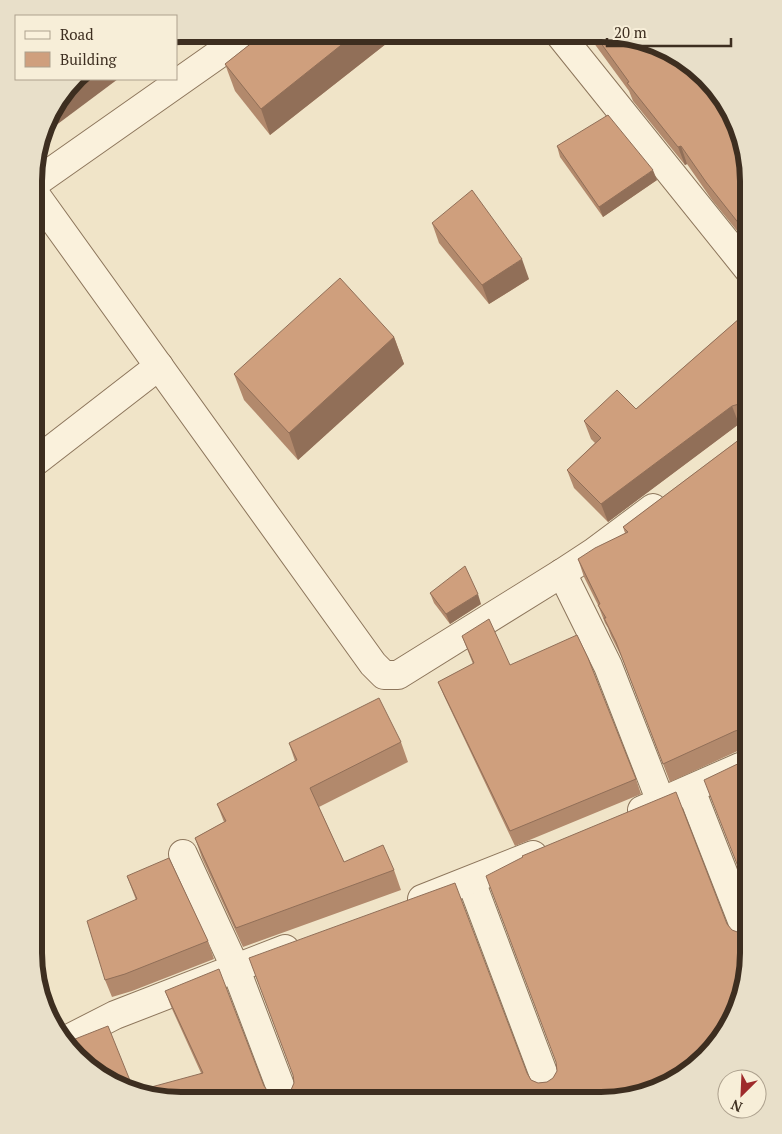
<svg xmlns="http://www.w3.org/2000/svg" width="782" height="1134" font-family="'PT Serif',serif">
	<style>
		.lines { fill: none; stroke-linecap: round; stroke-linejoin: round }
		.minor-casing { stroke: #8d765c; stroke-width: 30 }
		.minor { stroke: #faf1dc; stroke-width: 28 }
		.wall { fill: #b2896c }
		.shaded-wall { fill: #916f58 }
		.building { fill: #cf9f7d; stroke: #916f58 }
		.rim { fill: none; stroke: #3d2e20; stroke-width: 6 }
	</style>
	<rect width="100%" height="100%" fill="#f0e4c8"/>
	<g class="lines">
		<!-- minor casing -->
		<g class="minor-casing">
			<g id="minor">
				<path d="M560,35L748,269"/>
				<path d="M35,183L240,39"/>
				<path d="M35,194L373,664L384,675H398L562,573L594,552L653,508"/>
				<path d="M35,462L159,366"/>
				<path d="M562,573L608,666L661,802"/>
				<path d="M691,790L748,936"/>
				<path d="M642,810L740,767"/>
				<path d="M183,854L235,967L285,1099"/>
				<path d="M471,881L548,1086"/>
				<path d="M422,899L533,855"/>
				<path d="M68,1039L115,1015L285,949"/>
			</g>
		</g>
		<!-- minor -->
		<use href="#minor" class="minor"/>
	</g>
	<!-- wall -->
	<g class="wall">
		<path d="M263,34H395L396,36L270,135L235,91L225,64Z"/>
		<path d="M588,35H620L748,182V242L747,243L712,200L687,164L685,165L633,101L629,91Z"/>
		<path d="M557,146L657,180L603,217L560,157Z"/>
		<path d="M432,223L529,279L489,304L439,243Z"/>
		<path d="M748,311V422H746L739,424L608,522L574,488L567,470L595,443L591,439L584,421L636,409Z"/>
		<path d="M394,337L404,364L298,460L244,400L234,374Z"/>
		<path d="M748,433V748L742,749L670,782L623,660L611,636L608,628L605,623L598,605L584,577L578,559L625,533L623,527Z"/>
		<path d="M430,593L481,604L450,624L434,603Z"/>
		<path d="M462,636L510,665L636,779L641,794L515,846L444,696L438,682L473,664Z"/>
		<path d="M401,742L408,762L319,807L344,862L394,870L401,890L243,947L202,858L195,838L224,822L217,804L295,761L289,743Z"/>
		<path d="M127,876L208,941L214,959L132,991L112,997L105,980L136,900Z"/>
		<path d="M165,991L264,1086L269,1093L276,1096H284L291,1090L294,1083L293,1076L527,1073L531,1080L538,1083L547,1082L723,1035L665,1085L600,1100L163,1099L201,1073L172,1009Z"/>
	</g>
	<!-- shaded-wall -->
	<g class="shaded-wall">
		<path d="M355,34H395L396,36L270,135L261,109Z"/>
		<path d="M78,79H118L47,132L46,130L53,108Z"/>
		<path d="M681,146L687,164L685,165L678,147Z"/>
		<path d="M653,170L657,180L603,217L599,207Z"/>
		<path d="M743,223L748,237V242L747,243L740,225Z"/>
		<path d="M522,259L529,279L489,304L482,285Z"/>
		<path d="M394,337L404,364L298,460L289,433Z"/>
		<path d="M732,406L739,424L608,522L601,504Z"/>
		<path d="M478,594L481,604L450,624L446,614Z"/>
	</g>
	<!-- building -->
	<g class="building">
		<path d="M263,34H355L261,109L225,64Z"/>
		<path d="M595,35H620L690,64L733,117L748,182V230L743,223L740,225L706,182L681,146L678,147L627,83L629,82Z"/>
		<path d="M608,115L653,170L599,207L557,146Z"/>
		<path d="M472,190L522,259L482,285L432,223Z"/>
		<path d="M340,278L394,337L289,433L234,374Z"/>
		<path d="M748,311V405L739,404L732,406L601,504L567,470L601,438L584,421L617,390L636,409Z"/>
		<path d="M748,433V731L743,729L735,731L663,764L616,642L604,618H606L598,605L600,604L578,559L595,548L628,532L623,527Z"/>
		<path d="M465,566L478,594L446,614L430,593Z"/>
		<path d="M489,619L510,665L577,635L588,658L636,779L510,831L438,682L474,663L462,636Z"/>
		<path d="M379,698L401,742L310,788L344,862L383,845L394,870L236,928L195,838L226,821L217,804L297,760L289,743Z"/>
		<path d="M748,759V892L704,780Z"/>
		<path d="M676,792L727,924L732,930L740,933L748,932V962L723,1035L678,1074L670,1078L669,1074L622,1095L600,1100L163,1099L145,1092L144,1089L203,1073L165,991L219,969L264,1086L269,1093L276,1096H284L291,1090L294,1083L293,1075L249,958L455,883L527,1073L531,1080L538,1083L547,1082L553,1078L557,1071L556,1062L486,876L523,857L522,856Z"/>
		<path d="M169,858L208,941L125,974L105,980L87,921L137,899L127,876Z"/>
		<path d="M108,1026L133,1088L99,1075L70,1041Z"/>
	</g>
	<!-- crop -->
	<path d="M0 0H782V1134H0ZM181 42H601A139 139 0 0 1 740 181V953A139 139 0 0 1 601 1092H181A139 139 0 0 1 42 953V181A139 139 0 0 1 181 42Z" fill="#e8dfc9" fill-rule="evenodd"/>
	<path class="rim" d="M181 42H601A139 139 0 0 1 740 181V953A139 139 0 0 1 601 1092H181A139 139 0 0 1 42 953V181A139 139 0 0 1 181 42Z"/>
	<!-- legend -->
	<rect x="15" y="15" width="162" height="65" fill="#f7eed8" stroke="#ada18e"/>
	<rect x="25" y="31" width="25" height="8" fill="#faf1dc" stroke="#ada18e"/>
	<text x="60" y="40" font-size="15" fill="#3d2e20">Road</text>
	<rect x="25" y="52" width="25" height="15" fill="#cf9f7d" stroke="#ada18e"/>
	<text x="60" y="65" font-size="15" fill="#3d2e20">Building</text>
	<!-- north arrow -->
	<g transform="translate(742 1094) rotate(204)"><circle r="24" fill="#f7eed8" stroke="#ada18e"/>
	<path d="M0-4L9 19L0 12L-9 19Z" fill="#9e2a2b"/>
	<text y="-8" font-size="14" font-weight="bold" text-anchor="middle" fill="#3d2e20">N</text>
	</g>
	<!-- scale -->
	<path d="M607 38v8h124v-8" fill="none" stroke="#3d2e20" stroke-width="2.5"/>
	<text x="614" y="38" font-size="15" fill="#3d2e20" stroke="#f7eed8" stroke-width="4" paint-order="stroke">20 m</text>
</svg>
